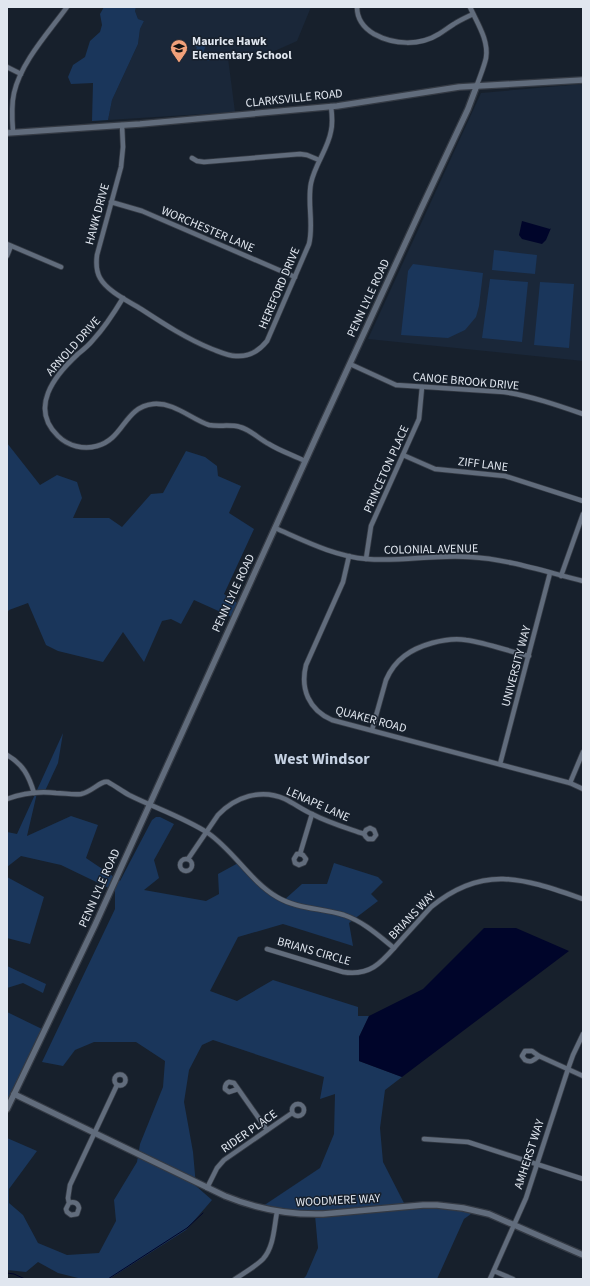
<svg xmlns="http://www.w3.org/2000/svg" width="590" height="1286" font-family="'Source Sans 3',sans-serif">
	<style>
		.built { fill: #1a2739 }
		.green { fill: #1a365b }
		.water { fill: #00052a }
		.lines { fill: none; stroke-linecap: round; stroke-linejoin: round }
		.stream { stroke: #00052a; stroke-width: 1 }
		.minor-casing { stroke: #343a44; stroke-width: 6 }
		.tertiary-casing { stroke: #343a44; stroke-width: 8 }
		.minor { stroke: #616c7c; stroke-width: 4.5 }
		.tertiary { stroke: #616c7c; stroke-width: 5.5 }
		.labels { text-anchor: middle; stroke-width: 3; stroke-linejoin: round; paint-order: stroke }
		.poi-label { font-size: 12px; font-weight: bold; fill: #e0e6ef; stroke: #17202c; text-anchor: start }
		.street-label { font-size: 12px; fill: #e0e6ef; stroke: #17202c }
		.district-label { font-size: 16px; font-weight: bold; fill: #c5d1e2; stroke: #17202c }
	</style>
	<rect width="100%" height="100%" fill="#17202c"/>
	<!-- built -->
	<g class="built">
		<path d="M136,7H311L297,41L268,54L228,58L235,112L108,120L112,100L138,44L140,29L144,21L138,19L135,11Z"/>
		<path d="M583,84V361L368,339L481,93Z"/>
	</g>
	<!-- green -->
	<g class="green">
		<path d="M104,7H136L135,11L138,19L144,21L140,29L138,44L112,100L108,120L92,121L93,83L71,84L68,77L73,65L85,57L90,41L100,32L102,25L100,14Z"/>
		<path d="M199,42L206,45L203,53L209,55V57L211,58L209,61L196,55L198,51L196,50L197,47L194,46L195,43L198,44Z"/>
		<path d="M494,250L537,255L535,274L492,270Z"/>
		<path d="M413,264L483,273L479,306L476,317L465,330L448,338L401,335L408,271Z"/>
		<path d="M490,279L528,282L522,342L482,338Z"/>
		<path d="M540,282L574,284L569,348L534,345Z"/>
		<path d="M7,443L40,485L57,475L77,482L82,498L73,518H109L122,527L151,494L163,493L186,451L205,457L217,466L218,476L241,486L229,513L254,529L224,594L240,605L234,618L194,600L181,624L171,619L162,621L144,662L123,632L103,662L58,651L46,645L28,603L9,610L7,613Z"/>
		<path d="M63,733L58,763L44,793H37L27,836L71,816L98,825L86,858L120,881L152,820L156,817H160L174,824L154,860L159,878L144,890L206,901L219,894L218,874L240,862L262,886L283,901L302,884H327L334,863L378,877L383,882L371,894L378,901L349,923L353,946L283,924L238,937L210,991L237,1001L273,980L358,1007V1016H369L359,1037V1061L402,1077L385,1090L380,1128L383,1162L406,1207L475,1211L464,1219L437,1279H303L306,1276L318,1248L315,1215L260,1208L320,1168L334,1134L335,1094L320,1099L324,1077L213,1040L202,1045L189,1070L184,1102L193,1152L196,1186L212,1200L186,1230L109,1279H82L58,1273L38,1262L26,1272L7,1270V1138L37,1151L9,1189V1203L23,1215L38,1243L67,1255L99,1253L116,1221L114,1200L137,1162L140,1144L163,1087L165,1061L136,1042H94L75,1050L63,1066L42,1062L115,909V891L61,865L21,856L7,867V868V832L17,834Z"/>
		<path d="M7,877L44,897L30,944L7,938Z"/>
		<path d="M7,966L46,984L43,993L23,983L7,988Z"/>
		<path d="M7,1012L42,1029L7,1112Z"/>
	</g>
	<!-- water -->
	<g class="water">
		<path d="M522,221L550,229L551,228L546,240L542,244L522,239L519,235Z"/>
		<path d="M484,928H516L569,951L402,1077L359,1061V1037L369,1016L423,989Z"/>
	</g>
	<g class="lines">
		<!-- stream -->
		<g class="stream">
			<path d="M7,1273L14,1274L25,1279"/>
			<path d="M108,1279L187,1228L203,1213"/>
		</g>
		<!-- minor casing -->
		<g class="minor-casing">
			<g id="minor">
				<path d="M357,7C357,19 364,28 374,34C394,45 420,46 439,34C444,31 449,27 454,24C460,20 467,17 473,14"/>
				<path d="M470,7C477,23 489,40 486,58C484,67 480,76 477,85"/>
				<path d="M7,67L21,74"/>
				<path d="M122,125L123,147L121,167L97,255C96,263 96,271 100,278C107,291 128,301 141,309C164,324 187,339 212,349C220,352 228,356 236,356C249,357 259,351 267,341L309,244C314,224 307,203 311,183C315,164 328,149 331,131C333,123 332,114 331,106"/>
				<path d="M13,132C12,119 11,106 14,93C21,62 49,32 67,7"/>
				<path d="M192,158L197,161L204,162L300,154L307,155L319,160"/>
				<path d="M111,202L142,211L295,277"/>
				<path d="M7,244L61,267"/>
				<path d="M7,256L11,246"/>
				<path d="M123,298C114,313 105,327 93,340C89,345 83,350 78,354C54,376 29,408 58,436C68,446 84,450 97,446C124,439 124,407 153,404C174,402 191,419 209,425C219,427 230,424 240,427C251,430 259,439 269,444C280,451 293,455 305,461"/>
				<path d="M350,364L396,385L504,392C531,396 557,405 583,414"/>
				<path d="M403,455L435,469L505,476L583,501"/>
				<path d="M275,528C305,541 334,556 367,559C401,562 436,554 470,557C508,559 546,572 583,581"/>
				<path d="M349,556L343,582L306,665C300,689 309,710 332,720L570,783L583,789"/>
				<path d="M366,559L371,526L419,419L422,387"/>
				<path d="M561,576L583,514"/>
				<path d="M372,730L386,680C395,659 411,649 432,643C443,640 454,638 466,640C487,643 508,651 529,656"/>
				<path d="M7,755C23,764 29,776 34,793"/>
				<path d="M500,764L550,573"/>
				<path d="M570,783L583,752"/>
				<path d="M7,799C23,793 39,791 56,793C64,793 73,795 81,794C92,792 101,780 108,782C115,786 122,791 129,795C155,808 183,817 208,833C234,851 250,881 277,897C297,909 321,908 344,915C364,922 378,935 394,948"/>
				<path d="M300,854L303,855L306,859L304,863L299,865L295,863L294,859L297,854H300L312,814"/>
				<circle cx="186" cy="865" r="6"/>
				<path d="M188,859L218,815C235,797 261,788 285,799C295,804 303,810 312,814C329,823 347,828 364,834L366,837L368,839H373L376,835L374,830L370,828L366,830L364,834"/>
				<path d="M267,949L343,972C373,977 384,959 402,939C411,929 421,918 431,907C484,863 525,879 583,899"/>
				<path d="M539,1056C534,1060 531,1063 525,1060L522,1056L525,1051H532L539,1056L583,1076"/>
				<circle cx="120" cy="1080" r="5.5"/>
				<path d="M238,1089L229,1092L225,1089C225,1085 226,1083 229,1082L234,1083L267,1130"/>
				<circle cx="298" cy="1110" r="6"/>
				<path d="M424,1139L468,1142L583,1179"/>
				<path d="M207,1188L217,1168L224,1160L292,1113"/>
				<path d="M69,1203C74,1201 78,1203 79,1208L77,1214L71,1215L67,1212L66,1209L69,1203L68,1198L70,1185L117,1085"/>
				<path d="M494,1271L513,1279"/>
				<path d="M235,1279C244,1273 255,1267 263,1259C274,1247 274,1227 277,1212"/>
				<path d="M490,1279L526,1198L568,1069L573,1055L583,1034"/>
			</g>
		</g>
		<!-- tertiary casing -->
		<g class="tertiary-casing">
			<g id="tertiary">
				<path d="M7,133L140,124L337,106L459,87L583,80"/>
				<path d="M14,1094L225,1196C257,1209 289,1215 323,1214L423,1205H437L463,1208L489,1214L583,1255"/>
				<path d="M7,1109L95,925L318,433L421,209L468,109L477,85"/>
			</g>
		</g>
		<!-- minor -->
		<use href="#minor" class="minor"/>
		<!-- tertiary -->
		<use href="#tertiary" class="tertiary"/>
	</g>
	<!-- icons -->
	<defs>
		<g id="school-pin" transform="scale(0.9)"><path d="M0 17L-7.5 6A9.5 9.5 0 1 1 7.5 6Z" fill="#f1a17b" stroke="#17202c"/><path d="M0-5L7-2L0 1L-7-2ZM-4 1L0 2.5L4 1V4Q0 6-4 4Z" fill="#111"/></g>
	</defs>
	<g fill-rule="evenodd">
		<use href="#school-pin" x="179" y="48"/>
	</g>
	<g class="labels">
		<!-- poi labels -->
		<g class="poi-label">
			<text x="192" y="45">Maurice Hawk<tspan x="192" dy="14">Elementary School</tspan></text>
		</g>
		<!-- street labels -->
		<g class="street-label">
			<text transform="translate(294 98) rotate(-6)" y="4">CLARKSVILLE ROAD</text>
			<text transform="translate(97 214) rotate(-75)" y="4">HAWK DRIVE</text>
			<text transform="translate(208 229) rotate(23)" y="4">WORCHESTER LANE</text>
			<text transform="translate(279 288) rotate(-67)" y="4">HEREFORD DRIVE</text>
			<text transform="translate(368 298) rotate(-65)" y="4">PENN LYLE ROAD</text>
			<text transform="translate(73 346) rotate(-48)" y="4">ARNOLD DRIVE</text>
			<text transform="translate(466 381) rotate(5)" y="4">CANOE BROOK DRIVE</text>
			<text transform="translate(483 464) rotate(7)" y="4">ZIFF LANE</text>
			<text transform="translate(386 469) rotate(-66)" y="4">PRINCETON PLACE</text>
			<text transform="translate(431 549) rotate(-1)" y="4">COLONIAL AVENUE</text>
			<text transform="translate(233 593) rotate(-65)" y="4">PENN LYLE ROAD</text>
			<text transform="translate(516 666) rotate(-75)" y="4">UNIVERSITY WAY</text>
			<text transform="translate(371 719) rotate(15)" y="4">QUAKER ROAD</text>
			<text transform="translate(318 804) rotate(24)" y="4">LENAPE LANE</text>
			<text transform="translate(99 888) rotate(-66)" y="4">PENN LYLE ROAD</text>
			<text transform="translate(412 915) rotate(-46)" y="4">BRIANS WAY</text>
			<text transform="translate(314 951) rotate(16)" y="4">BRIANS CIRCLE</text>
			<text transform="translate(249 1131) rotate(-35)" y="4">RIDER PLACE</text>
			<text transform="translate(529 1154) rotate(-72)" y="4">AMHERST WAY</text>
			<text transform="translate(338 1200) rotate(-3)" y="4">WOODMERE WAY</text>
		</g>
		<!-- district labels -->
		<g class="district-label">
			<text x="322" y="764">West Windsor</text>
		</g>
	</g>
	<!-- border -->
	<rect width="590" height="1286" fill="none" stroke="#e0e6ef" stroke-width="16"/>
</svg>
